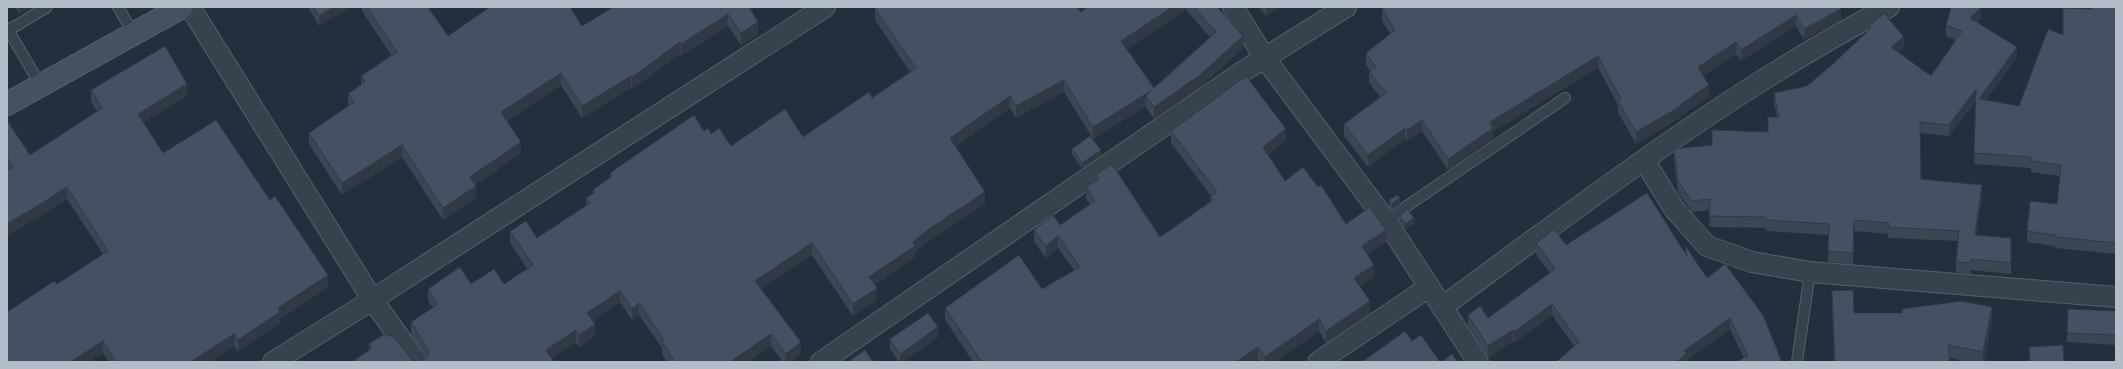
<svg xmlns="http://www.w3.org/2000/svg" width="2123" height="369" font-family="Cabin,sans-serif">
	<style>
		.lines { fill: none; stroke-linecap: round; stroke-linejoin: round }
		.lane-casing { stroke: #565f6c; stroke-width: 12 }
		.street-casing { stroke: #565f6c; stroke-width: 22 }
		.secondary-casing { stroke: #565f6c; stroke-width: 24 }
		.lane { stroke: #38414e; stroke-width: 10 }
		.street { stroke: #38414e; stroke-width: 20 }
		.secondary { stroke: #465061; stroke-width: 22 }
		.wall { fill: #3b4654; fill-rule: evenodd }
		.shaded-wall { fill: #303945 }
		.building { fill: #455162; stroke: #303945 }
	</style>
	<rect width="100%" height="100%" fill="#242f3e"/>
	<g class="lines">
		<!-- lane casing -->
		<g class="lane-casing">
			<g id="lane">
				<path d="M118,7L133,33"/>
				<path d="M7,28L41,86"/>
				<path d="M9,30L47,7"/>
				<path d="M1387,222L1407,206L1565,98"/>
				<path d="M1797,362L1810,272"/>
			</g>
		</g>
		<!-- street casing -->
		<g class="street-casing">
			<g id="street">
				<path d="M190,7L372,299L417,362"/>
				<path d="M1233,7L1264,57L1387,222L1478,362"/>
				<path d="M1644,160L1675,210L1707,246L1752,262L1810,272L2116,297"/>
				<path d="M1442,307C1587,201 1730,90 1889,7"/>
				<path d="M273,362L361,307L825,7"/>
				<path d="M821,362L1242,72L1346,7"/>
				<path d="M1318,362L1429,287"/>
			</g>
		</g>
		<!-- secondary casing -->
		<g class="secondary-casing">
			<path id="secondary" d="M7,104L182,7"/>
		</g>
		<!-- lane -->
		<use href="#lane" class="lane"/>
		<!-- street -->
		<use href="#street" class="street"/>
		<!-- secondary -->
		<use href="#secondary" class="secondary"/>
	</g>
	<!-- wall -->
	<g class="wall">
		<path d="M15,7H30L19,14Z"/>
		<path d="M308,7H351L319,26Z"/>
		<path d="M362,7H428L448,36L582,26L751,10L758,34L741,45L728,26L681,56L680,54L632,89L631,88L582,118L561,85L507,121L521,153L475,185L476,198L443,220L402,157L342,195L309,144V133L348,106V94L361,85V76L391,55L362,11Z"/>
		<path d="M1087,7H1217L1243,48L1200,87L1154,119L1146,107V106L1093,139L1064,92L1016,118L1010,108L956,146L985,204L929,241L915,252V257L875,285L877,300L853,316L812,255L760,289L801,354L791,362H783L771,346L748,362H667L662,354V348L639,315L632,320L620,302L593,321L595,336L579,347L576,342L552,358L554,362H352L369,350V344L389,337L412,360L418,362L424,359L426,357L411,334V322L433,308L428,301V289L471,284H504L527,269L510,243V231L537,238L586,205V198L593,194V190L610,178V173L704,131L711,134L731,146L803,137L872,98L910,72L875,20V9L1081,12ZM1186,10L1210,37L1154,88L1127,49Z"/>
		<path d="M1259,7H1280L1266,16Z"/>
		<path d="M1840,7L1841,20L1804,40L1796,26L1741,61L1736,54L1703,76L1709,97L1681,115V117L1636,144L1618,112V105L1598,68L1493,131V139L1448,170L1422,131L1407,141L1405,139L1368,167L1344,136V124L1380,97L1369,83V72L1370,71L1366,65V53L1390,34L1382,21V9Z"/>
		<path d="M2116,7V254L2055,248V246L2027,242V231L2057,204L2060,176L2031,172V168L1974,164L1976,101L1949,136L1920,133L1921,179L1982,196L1976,235L2011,238V274L1971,270V274L1956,272V262L1958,241L1888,238V234L1854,231L1853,264L1828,262L1829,235L1767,231L1765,228L1709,227L1710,210L1692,212L1678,192L1674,160V149L1712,145L1768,132L1777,117L1774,104V93L1807,86L1834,63L1869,30V26L1904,47L1898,52L1931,76L1956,40L1946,36V25L1981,18L1977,22L2017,57L1986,100L2019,106L2063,35L2092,9Z"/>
		<path d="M91,90L187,96L143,122L163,153L328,287L280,319V323L238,351L234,346L209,362H109L103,353L88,362H7L57,284L103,254L67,199L39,217L7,169V122L30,155L97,111L91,102Z"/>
		<path d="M1171,131L1286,140L1268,155L1285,181L1346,224L1386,242L1367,255L1374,277L1360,286L1370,313L1326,343L1319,331L1275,362H1260L1258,359L1254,362H973L945,320V308L1042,289L1074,270L1058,248L1046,258L1034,242V230L1060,225L1090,204L1086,199V187L1096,181V175L1160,237L1210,202V197L1211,196L1171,143Z"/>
		<path d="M1072,149L1101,155L1082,168L1072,155Z"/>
		<path d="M1389,200L1400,204L1392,210L1389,205Z"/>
		<path d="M1400,215L1414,224L1405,229L1400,220Z"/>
		<path d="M1536,243L1685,254V245L1707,278L1782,362L1744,358L1730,329L1687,360V362L1574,346L1552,315L1514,343L1513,341L1488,358L1468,326V315L1488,318L1550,273L1536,254Z"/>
		<path d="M1832,291L1854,313H1902V309L1992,320L1984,362H1968L1950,358V362H1834L1832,304Z"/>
		<path d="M2116,311V345L2067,342V333Z"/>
		<path d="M938,337L902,362H899L890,349V339Z"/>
	</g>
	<!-- shaded-wall -->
	<g class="shaded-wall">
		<path d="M19,7H30L19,14Z"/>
		<path d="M334,7H351L319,26V16Z"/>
		<path d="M746,7H756L746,14Z"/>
		<path d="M1172,7H1186V10L1121,53V41Z"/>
		<path d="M1266,7H1280L1266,16Z"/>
		<path d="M1981,7V18L1970,29V18Z"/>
		<path d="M1841,9V20L1804,40V29Z"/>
		<path d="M728,14V26L681,56V44Z"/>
		<path d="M1796,15V26L1741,61V50Z"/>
		<path d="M758,22V34L741,45V33Z"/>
		<path d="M1243,36V48L1200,87L1154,119V107Z"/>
		<path d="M1904,37V47L1891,58V47Z"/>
		<path d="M680,42V54L632,89V77Z"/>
		<path d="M1736,42V54L1698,79V67Z"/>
		<path d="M2017,47V57L1979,110V99Z"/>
		<path d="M1598,56V68L1493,131V139L1448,170V159L1490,122Z"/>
		<path d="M561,73V85L501,124V112Z"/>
		<path d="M631,76V88L582,118V106Z"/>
		<path d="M1064,80V92L1016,118V106Z"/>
		<path d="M187,84V96L138,126V114Z"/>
		<path d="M1709,85V97L1681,115V117L1636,144V132Z"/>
		<path d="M1976,89V100L1949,136V125Z"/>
		<path d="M1152,90L1146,96V106L1093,139V127Z"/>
		<path d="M1010,96V108L950,150V138Z"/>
		<path d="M1422,120V131L1407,141V130Z"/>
		<path d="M1405,128V139L1368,167V155Z"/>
		<path d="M1286,129V140L1263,159V147Z"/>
		<path d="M521,142V153L470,188V177Z"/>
		<path d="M402,145V157L342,195V183Z"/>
		<path d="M1101,150V155L1082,168V163Z"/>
		<path d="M1982,185V196L1975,246V235Z"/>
		<path d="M476,186V198L443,220V208Z"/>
		<path d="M67,187V199L39,217L7,236V224Z"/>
		<path d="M985,192V204L929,241L915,252V257L869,289V277L929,229Z"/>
		<path d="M1400,198V204L1392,210V204Z"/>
		<path d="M1414,218V224L1405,229V224Z"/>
		<path d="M1386,230V242L1362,258V246Z"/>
		<path d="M1058,236V248L1046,258V246Z"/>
		<path d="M812,243V255L755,293V281Z"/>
		<path d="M1374,265V277L1354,290V278Z"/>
		<path d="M328,275V287L280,319V323L238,351V340L278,308Z"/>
		<path d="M877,288V300L853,316V304Z"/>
		<path d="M620,291V302L587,325V313Z"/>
		<path d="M1370,301V313L1326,343V331Z"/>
		<path d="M639,303V315L632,320V309Z"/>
		<path d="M1552,304V315L1514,343V332Z"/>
		<path d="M1992,307V320L1984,362H1983V352Z"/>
		<path d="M1730,318V329L1687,360V362H1676L1684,351Z"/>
		<path d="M1319,319V331L1275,362H1265V357Z"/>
		<path d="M595,324V336L579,347V335Z"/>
		<path d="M938,327V337L902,362H900V354Z"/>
		<path d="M576,330V342L546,362V350Z"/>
		<path d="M1513,330V341L1488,358V346Z"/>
		<path d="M234,334V346L209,362H190Z"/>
		<path d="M771,334V346L748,362H730Z"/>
		<path d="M103,341V353L88,362H70Z"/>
		<path d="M801,342V354L791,362H786V354Z"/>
		<path d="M1258,347V359L1254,362H1236Z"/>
	</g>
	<!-- building -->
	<g class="building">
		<path d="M314,7H334L319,16Z"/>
		<path d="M367,7H428L448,36L490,7H570L582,26L613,7H749L758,22L741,33L728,14L681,44L680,42L632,77L631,76L582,106L561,73L501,112L521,142L470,177L476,186L443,208L402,145L342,183L309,133L354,102L348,94L365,82L361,76L397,52Z"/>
		<path d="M877,7H1077L1081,12L1087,7H1172L1121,41L1154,88L1216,32L1194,7H1217L1243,36L1200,75L1154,107L1146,96L1152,90L1093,127L1064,80L1016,106L1010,96L950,138L985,192L929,229L913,242L915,246L869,277L877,288L853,304L812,243L755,281L801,342L786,354L771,334L730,362H675L662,342L664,340L639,303L632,309L620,291L587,313L595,324L579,335L576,330L546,350L554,362H352L372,348L369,344L386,333L389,337L392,335L412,360L418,362L424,359L428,355V349L411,322L438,304L428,289L460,267L471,284L494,269L504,284L533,265L510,231L526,221L537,238L590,203L586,198L595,192L593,190L612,176L610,173L694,115L704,131L708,128L711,134L719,128L731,146L785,109L803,137L869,92L872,98L916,68L875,9Z"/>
		<path d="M1386,7H1840L1841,9L1804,29L1796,15L1741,50L1736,42L1698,67L1709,85L1681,104V106L1636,132L1618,101L1621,99L1598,56L1490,122L1493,128L1448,159L1422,120L1407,130L1405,128L1368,155L1344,124L1386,93L1369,72L1376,67L1366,53L1395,30L1382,9Z"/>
		<path d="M1951,7H1981L1970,18L2017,47L1979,99L2019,106L2048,29L2063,35V8L2092,9V7H2116V243L2055,237V235L2027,231L2030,201L2057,204L2061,165L2031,161V157L1974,153L1976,89L1949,125L1920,122L1921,179L1982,185L1975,235L2011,238V263L1971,259V263L1956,262L1959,231L1888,227L1889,223L1854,220L1853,253L1828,251L1829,224L1767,220L1765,217L1709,216L1710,199L1692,201L1678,181L1674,149L1712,145V130L1768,132V117H1779L1774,93L1807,86L1834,63L1871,28L1869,26L1884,13L1904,37L1891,47L1931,76L1962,31L1946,25Z"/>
		<path d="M165,46L187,84L138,114L163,153L216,120L270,200L275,196L328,275L278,308L280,312L238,340L234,334L190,362H116L103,341L70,362H7V312L54,281L57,284L108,251L67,187L39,205L7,224V171L13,167L7,157V122H8L30,155L102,108L91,90Z"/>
		<path d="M1246,76L1286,129L1263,147L1285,181L1303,167L1318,187L1321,185L1346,224L1370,207L1386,230L1362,246L1374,265L1354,278L1370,301L1326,331L1319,319L1265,357L1258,347L1236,362H982L945,308L1019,255L1042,289L1080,267L1058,236L1046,246L1034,230L1053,215L1060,225L1095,201L1086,187L1099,179L1096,175L1112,164L1160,237L1213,200L1210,197L1217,192L1171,131Z"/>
		<path d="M1090,136L1101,150L1082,163L1072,149Z"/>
		<path d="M1647,193L1687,256L1685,245L1707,278L1725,264L1763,315L1782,362H1735L1748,356L1730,318L1684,351L1687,354L1676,362H1556L1579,342L1552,304L1514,332L1513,330L1488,346L1468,315L1480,306L1488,318L1555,269L1536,243L1554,229L1566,245Z"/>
		<path d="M1397,195L1400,198L1392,204L1389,200Z"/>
		<path d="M1407,209L1414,218L1405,224L1400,215Z"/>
		<path d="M1853,290L1854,313H1902V309L1961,301L1992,307L1983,352L1948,345L1950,362H1835L1832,291Z"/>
		<path d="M2068,309L2116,311V335L2067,333Z"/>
		<path d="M928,313L938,327L900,354L890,339Z"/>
		<path d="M1405,331L1412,341L1421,335L1440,362H1362Z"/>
		<path d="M2063,345L2064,362H2030L2029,347Z"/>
		<path d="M865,350L873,362H848Z"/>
		<path d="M1452,354L1458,362H1442Z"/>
	</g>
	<!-- border -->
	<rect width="2123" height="369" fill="none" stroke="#b4bcc9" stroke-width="16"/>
</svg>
